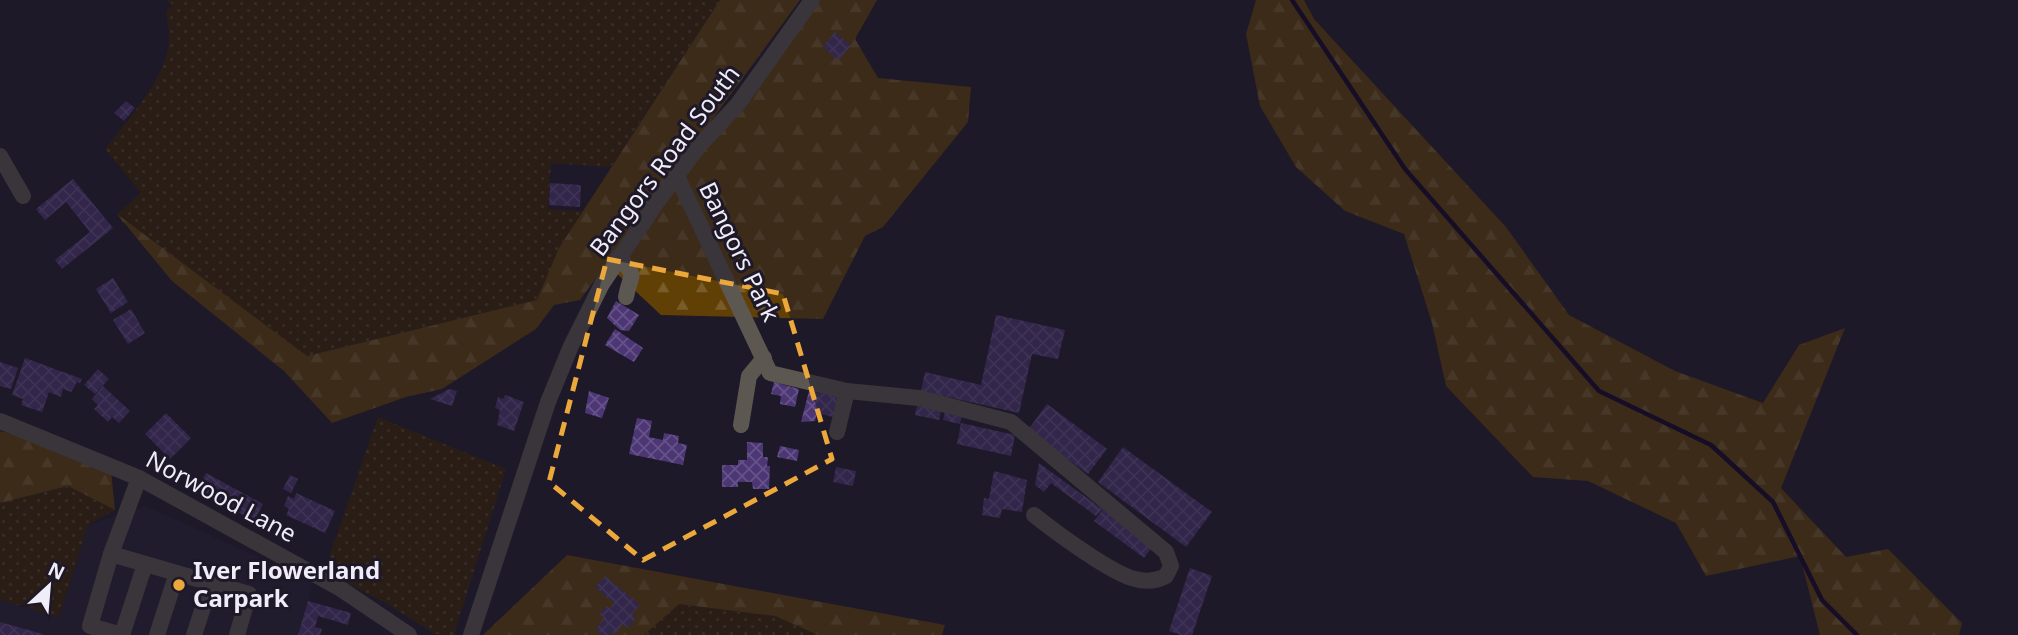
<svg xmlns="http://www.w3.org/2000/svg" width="2018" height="635" font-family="'Noto Sans',sans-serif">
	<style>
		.built { fill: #251f34 }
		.grass { fill: url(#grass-dots) }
		.forest { fill: url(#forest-firs) }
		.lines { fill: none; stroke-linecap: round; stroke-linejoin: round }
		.stream { stroke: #0f0026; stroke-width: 4.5 }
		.building { fill: url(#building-cross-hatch) }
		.minor { stroke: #5c5750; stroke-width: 16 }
		.marked { fill: none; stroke: #eda83b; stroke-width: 5; stroke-dasharray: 14 9; stroke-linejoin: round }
		.poi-dot { fill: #eda83b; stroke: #1d1928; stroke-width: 2.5 }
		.labels { text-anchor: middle; stroke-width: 6; stroke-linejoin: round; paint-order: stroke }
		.street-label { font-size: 24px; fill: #f0edf8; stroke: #1d1928 }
		.poi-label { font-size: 24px; font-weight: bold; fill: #f0edf8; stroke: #1d1928; text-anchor: start }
	</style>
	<defs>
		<pattern id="grass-dots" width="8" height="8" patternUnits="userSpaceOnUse" patternTransform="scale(1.75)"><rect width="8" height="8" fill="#392301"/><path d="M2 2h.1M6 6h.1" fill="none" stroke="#564327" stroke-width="1.8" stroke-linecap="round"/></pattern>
		<pattern id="forest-firs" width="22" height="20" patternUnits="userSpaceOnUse" patternTransform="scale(1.75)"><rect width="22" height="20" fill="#614005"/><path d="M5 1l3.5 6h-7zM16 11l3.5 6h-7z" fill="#785c2a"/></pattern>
		<pattern id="building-cross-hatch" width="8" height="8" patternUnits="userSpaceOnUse" patternTransform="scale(1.75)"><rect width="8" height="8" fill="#4c3674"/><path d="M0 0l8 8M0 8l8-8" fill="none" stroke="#665389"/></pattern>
	</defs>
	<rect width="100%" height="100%" fill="#1d1928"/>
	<!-- built -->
	<path class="built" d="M146,506L313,582L298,635H0V600L59,617L88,525Z"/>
	<!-- grass -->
	<g class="grass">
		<path d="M166,0H720L611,167L551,163L548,209L583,211L559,248L538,300L307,356L124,224L117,214L141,193L105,149C126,122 169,75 169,39C169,30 167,20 166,11L173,5Z"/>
		<path d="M378,417L506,469L454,635L435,634L382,601L324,571Z"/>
		<path d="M68,486L115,510L88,525L59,617L0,600V503Z"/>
		<path d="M678,604L775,616L818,635H644Z"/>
	</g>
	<!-- forest -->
	<g class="forest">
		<path d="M720,0H800L580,300L554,305L536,329L442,389L406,397L332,423L284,371L172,281L117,214L307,356L537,300L559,248Z"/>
		<path d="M813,0H877L855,39L878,78L971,87L968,122L883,227L865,236L823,319L661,315L612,269Z"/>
		<path d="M1256,0H1304L1314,19L1506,227L1569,315L1675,371L1763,403L1799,345L1845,328L1781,488L1846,557L1888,549L1962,623L1959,635H1820L1800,556L1706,576L1676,523L1588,481L1533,477L1446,386L1432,323L1404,234L1345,211L1296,167L1260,106L1246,34Z"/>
		<path d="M0,431L43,443L111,470L115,510L68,486L0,503Z"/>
		<path d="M567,555L945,625L942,635H818L775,616L679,604L644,635H483Z"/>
	</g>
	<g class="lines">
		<!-- stream -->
		<path class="stream" d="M1292,0L1405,169L1599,391L1711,445L1773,502L1822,600L1857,635"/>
	</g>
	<!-- building -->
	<g class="building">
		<path d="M835,32L851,46L838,60L823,47Z"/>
		<path d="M126,101L135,108L124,121L114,113Z"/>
		<path d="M73,179L113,228L62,269L55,260L90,232L66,202L45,220L36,209Z"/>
		<path d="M550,183L581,185L580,207L549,205Z"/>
		<path d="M113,278L128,302L111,313L96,289Z"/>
		<path d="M616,301L639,315L629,331L620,330L607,318Z"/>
		<path d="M131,309L145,333L128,344L113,320Z"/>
		<path d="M996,315L1065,330L1058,359L1032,354L1019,413L921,391L925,372L981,385Z"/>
		<path d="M615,329L643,348L634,362L605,345Z"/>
		<path d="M25,358L82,379L80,383L77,382L71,392L63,389L61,397L49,392L42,412L21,405L23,399L12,395Z"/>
		<path d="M0,362L18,368L11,389L0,386Z"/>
		<path d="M98,369L109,379L95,394L84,385Z"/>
		<path d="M774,382L799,389L795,407L780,404L781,396L771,394Z"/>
		<path d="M103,386L130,411L119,423L112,417L108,422L94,409L98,405L92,399Z"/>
		<path d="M449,389L457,391L452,406L430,399Z"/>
		<path d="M589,391L609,398L602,418L585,413Z"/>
		<path d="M809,391L843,397L833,417L817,413L815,421L801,422Z"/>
		<path d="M505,395L524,402L514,431L497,425L500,410L495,408L498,397L503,399Z"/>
		<path d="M918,402L942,407L939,420L915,415Z"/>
		<path d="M1047,404L1107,449L1088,474L1028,430Z"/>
		<path d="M945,412L962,416L960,424L943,420Z"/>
		<path d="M166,413L191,438L170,459L145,434Z"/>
		<path d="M637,418L652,421L649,437L663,440L664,433L679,436L678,443L687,445L683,465L629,454Z"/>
		<path d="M961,423L1015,435L1011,456L957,444Z"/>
		<path d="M747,442L763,443V457H768L767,466H770L769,489H753L752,482H738V487H722V465H738V460H747Z"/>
		<path d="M780,446L799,450L797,461L777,457Z"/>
		<path d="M1123,447L1212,512L1186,547L1098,482Z"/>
		<path d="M1039,463L1102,509L1096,516L1051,483L1044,492L1035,485Z"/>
		<path d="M836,467L856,471L853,486L833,482Z"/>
		<path d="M994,471L1027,480L1022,512L1002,509L1000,518L982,515L984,498L989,499Z"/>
		<path d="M206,473L263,504L254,521L197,490Z"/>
		<path d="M290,475L298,479L291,493L283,489Z"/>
		<path d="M296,493L335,511L325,533L286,515L289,509L284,506L288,496L294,499Z"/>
		<path d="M1103,509L1153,546L1144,558L1094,521Z"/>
		<path d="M1190,568L1212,576L1192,635H1181L1169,631Z"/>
		<path d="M605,576L640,605L632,614L636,618L628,628L623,624L615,634L612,632L609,635H602L596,629L605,618L599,614L606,606L610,609L614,603L595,587Z"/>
		<path d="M308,601L351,613L348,625L318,616L315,627L322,629L320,635H298Z"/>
		<path d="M0,622L43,634V635H0Z"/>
	</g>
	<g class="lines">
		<!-- minor -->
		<g class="minor">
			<path d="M0,156L23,196"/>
			<path d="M677,176L770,373L847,391L919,398L1011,422L1166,552L1171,566L1166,576C1156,581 1146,582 1135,579C1112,574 1054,531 1034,515"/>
			<path d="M618,257C639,278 630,273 626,297"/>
			<path d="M0,421L139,478L341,589L409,635"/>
			<path d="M741,425L749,376L764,358"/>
			<path d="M837,432L847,391"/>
			<path d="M111,554L139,478"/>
			<path d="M122,635L90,626L111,554L249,594L237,635"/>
			<path d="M122,635L145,564"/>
			<path d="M157,635L177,573"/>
			<path d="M194,635L211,583"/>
			<path d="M471,635L548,402L571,346L602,284L657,202L699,146L738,104L812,0"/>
		</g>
	</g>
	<!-- marked area -->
	<path d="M0 0H2018V635H0ZM607,259L783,294L832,459L643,560L549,482Z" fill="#1d1928" fill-opacity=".55" fill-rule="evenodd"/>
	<path class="marked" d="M607,259L783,294L832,459L643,560L549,482Z"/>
	<!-- markers -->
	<circle class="poi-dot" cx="179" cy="585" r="7"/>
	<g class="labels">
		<!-- street labels -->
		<g class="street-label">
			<text transform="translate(665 161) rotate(-53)" y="8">Bangors Road South</text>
			<text transform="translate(739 252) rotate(64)" y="8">Bangors Park</text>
			<text transform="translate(221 497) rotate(28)" y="8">Norwood Lane</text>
		</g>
		<!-- poi labels -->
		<g class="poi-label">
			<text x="193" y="579">Iver Flowerland<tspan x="193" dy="28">Carpark</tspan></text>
		</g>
	</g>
	<!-- north arrow -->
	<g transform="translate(49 586) rotate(26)" stroke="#1d1928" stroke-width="5" paint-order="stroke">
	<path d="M0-5L12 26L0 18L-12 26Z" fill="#f0edf8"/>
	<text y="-10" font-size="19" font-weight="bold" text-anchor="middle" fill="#f0edf8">N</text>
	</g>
</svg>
